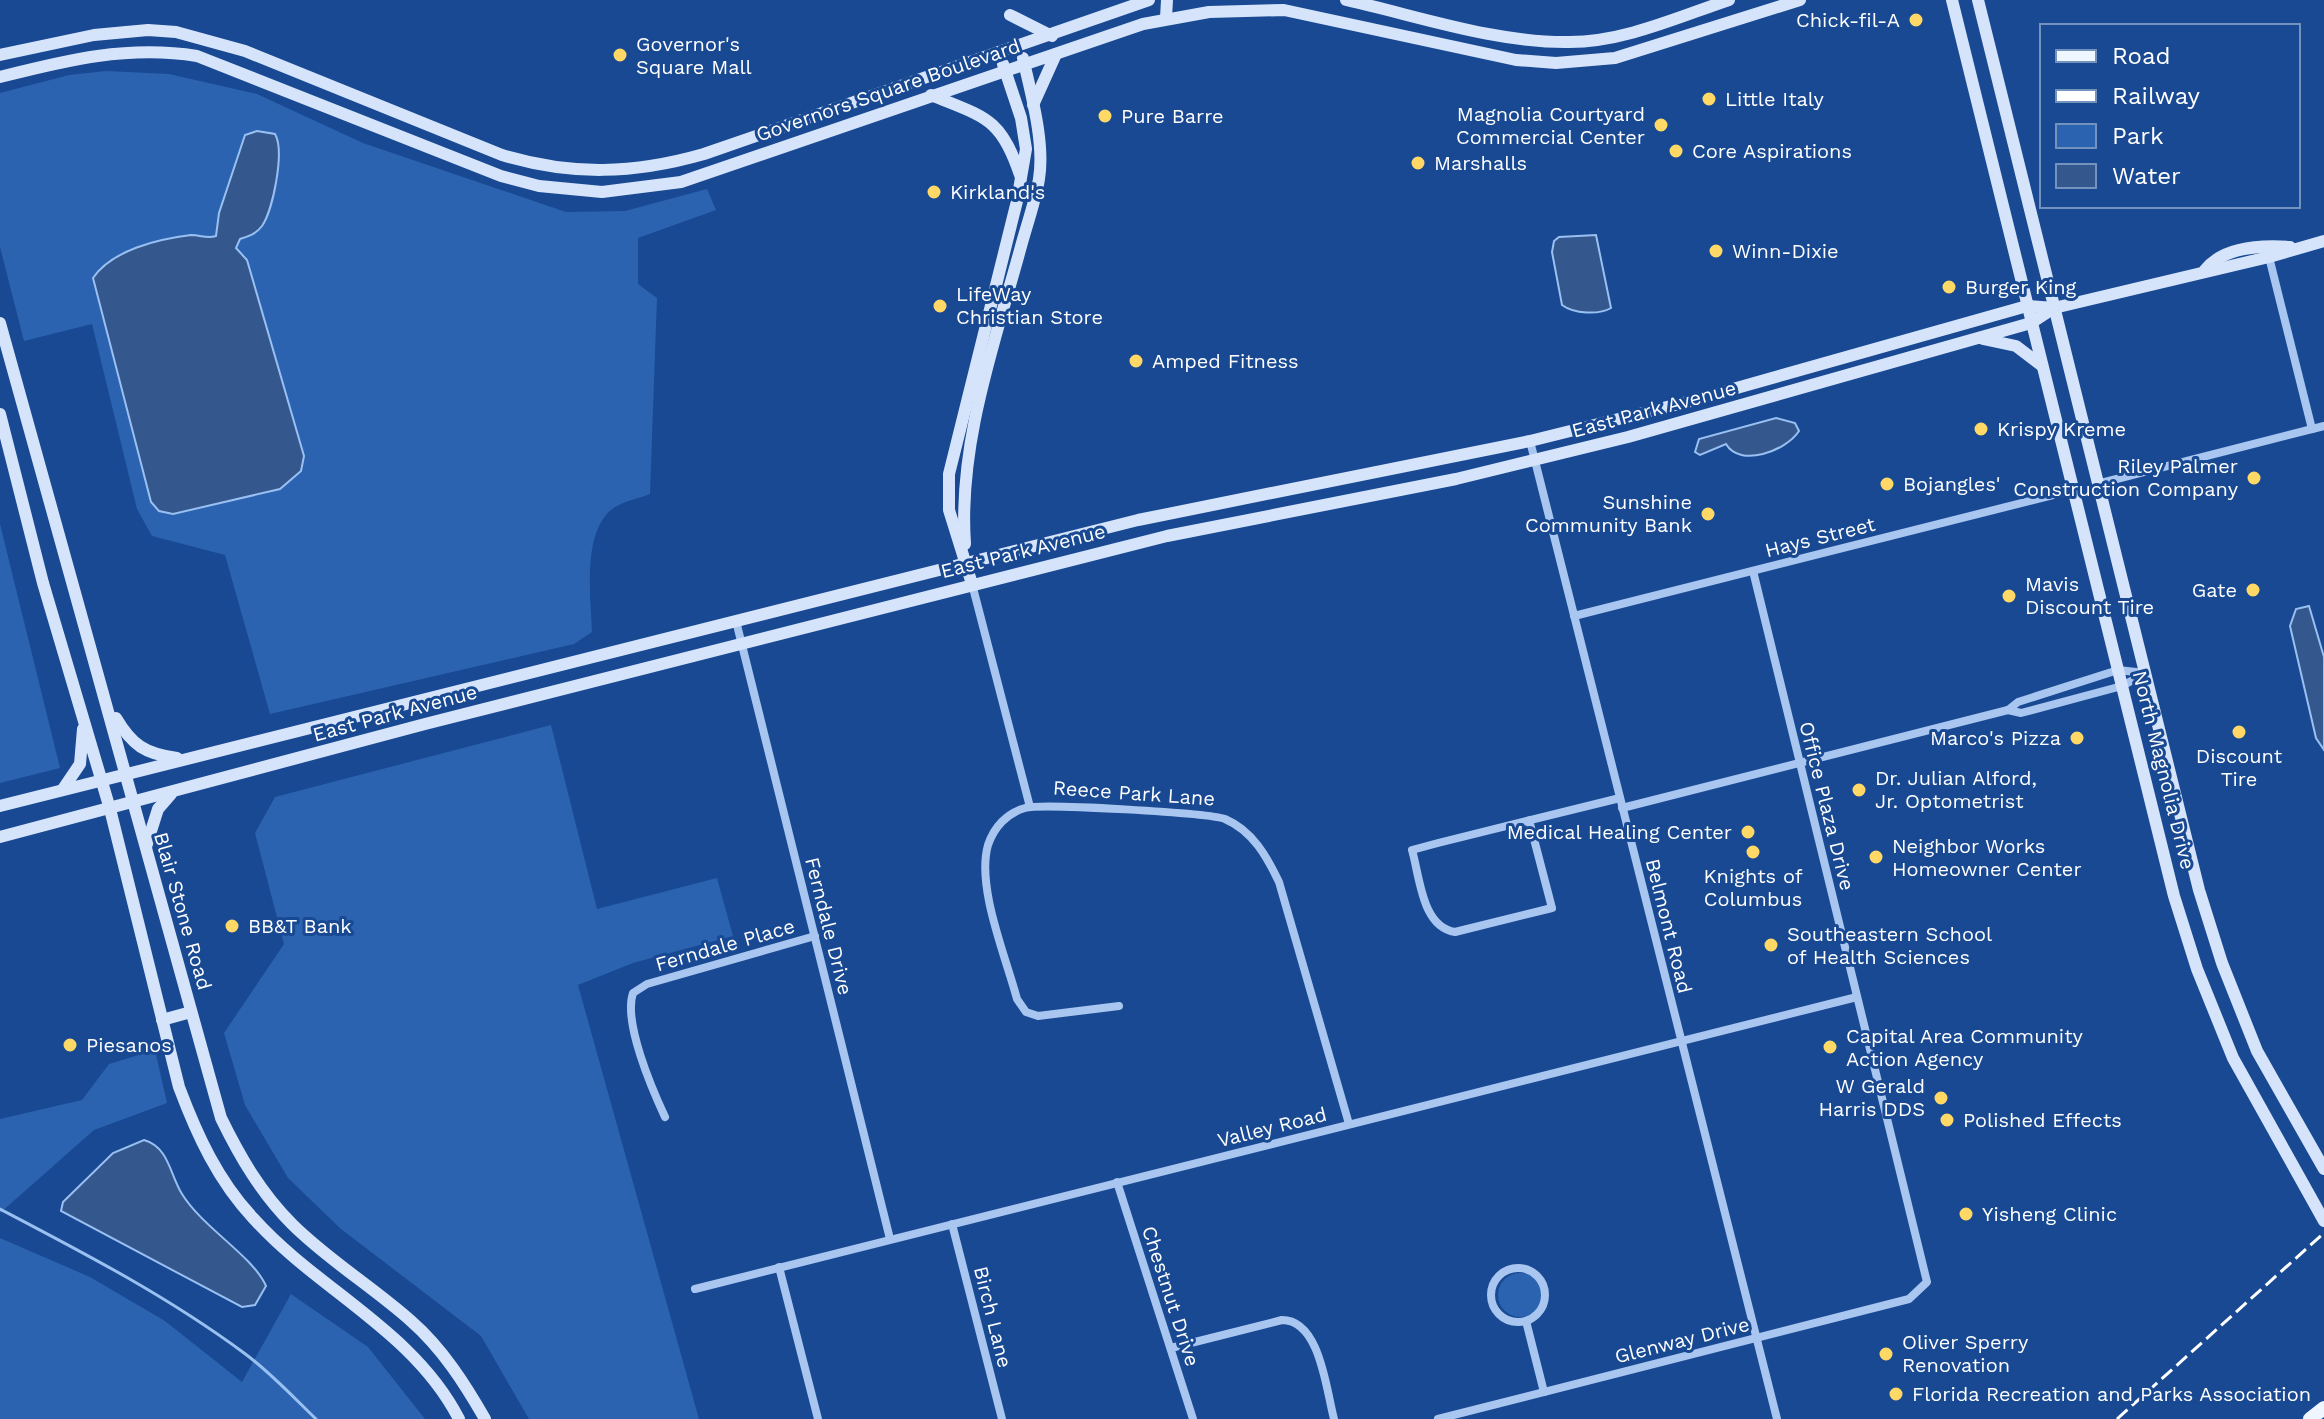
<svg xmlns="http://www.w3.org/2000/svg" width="2324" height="1419" font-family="'Work Sans',sans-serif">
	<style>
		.green { fill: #2b63b1 }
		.water { fill: #34588e; stroke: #9ac0f2; stroke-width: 2 }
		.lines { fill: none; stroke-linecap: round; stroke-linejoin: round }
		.stream { stroke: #9ac0f2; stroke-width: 3 }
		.street { stroke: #a8c6f0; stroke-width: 8 }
		.secondary { stroke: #d5e4fb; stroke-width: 12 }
		.primary { stroke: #f0f6ff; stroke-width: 14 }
		.rail { stroke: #fff; stroke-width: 3; stroke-dasharray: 14 6; stroke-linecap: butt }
		.poi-dot { fill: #ffd866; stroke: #184992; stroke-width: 3 }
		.labels { text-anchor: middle; stroke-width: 6; stroke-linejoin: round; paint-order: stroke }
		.poi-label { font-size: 20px; fill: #fff; stroke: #184992; text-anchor: start }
		.street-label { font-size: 20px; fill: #fff; stroke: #184992 }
	</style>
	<rect width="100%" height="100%" fill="#184992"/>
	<!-- green -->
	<g class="green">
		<path d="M106,71L169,74L257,94L363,143L566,212L625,211L707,189L716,210L638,238V284L657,298L650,494C640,498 625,501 615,507C581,529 591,598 592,632L574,644L270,714L225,555L152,536L137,509L92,324L24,341L0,247V93L69,75Z"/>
		<path d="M0,524L60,768L0,783Z"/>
		<path d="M551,725L597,909L717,878L733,936L633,963L578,985L699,1419H529L481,1336L341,1229L288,1178L245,1105L224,1033L284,944L255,833L275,797Z"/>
		<path d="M155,1050L167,1103L94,1130L0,1213V1119L82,1100L109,1064Z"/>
		<path d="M0,1238L90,1277L165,1321L242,1382L291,1294L368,1347L425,1419H0Z"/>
		<circle cx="1520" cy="1295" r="22"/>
	</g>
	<!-- water -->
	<g class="water">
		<path d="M257,131L275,134C285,151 273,210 262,226C256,234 249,236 240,239L236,248L247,260L304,456L301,471L280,489L173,514L159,511L151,502L93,278C112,250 158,239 191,235C201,235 207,239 216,236L219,213L245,135Z"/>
		<path d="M1596,235L1611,308C1599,315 1574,314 1562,305L1552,252L1554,241L1559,237Z"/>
		<path d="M1776,418L1795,423L1799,431C1786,451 1740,468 1726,444L1700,455L1695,452L1699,439Z"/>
		<path d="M2309,606L2324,657V750L2316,738L2290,626L2296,609Z"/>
		<path d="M144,1140C169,1147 170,1175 182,1194C203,1228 253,1256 266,1286L255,1305L242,1307L61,1211L63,1202L113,1153Z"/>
	</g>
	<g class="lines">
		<!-- stream -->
		<path class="stream" d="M0,1209C84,1253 167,1296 244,1353C270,1372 293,1397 316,1419"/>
		<!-- street -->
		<g class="street">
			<path d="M2269,257L2312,429"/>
			<path d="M1530,441L1777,1419"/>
			<path d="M2097,484L2324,426"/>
			<path d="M972,584L1030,807"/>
			<path d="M1574,616L2073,490"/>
			<path d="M736,621L890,1239"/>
			<path d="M2008,710L2021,713L2122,686L2144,674"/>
			<path d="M1622,808L2008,710L2018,702L2118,670L2145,673"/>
			<path d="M1529,820L1552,908L1455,932C1422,927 1420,878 1412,850L1438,843L1620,798"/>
			<path d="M1119,1006L1038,1016L1026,1012L1017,999C1006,957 976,887 988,845C994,827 1007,813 1025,808C1041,803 1209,813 1225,819C1253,831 1267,857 1279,882L1349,1124"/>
			<path d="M665,1117C652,1089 623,1022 633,993L647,984L815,936"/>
			<path d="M1117,1182L1193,1419"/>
			<path d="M952,1224L1002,1419"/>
			<path d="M779,1267L818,1419"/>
			<circle cx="1518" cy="1295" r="27"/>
			<path d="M695,1289L1857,997"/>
			<path d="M1526,1321L1544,1392"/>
			<path d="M1171,1348L1282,1320C1320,1320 1326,1389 1334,1419"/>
			<path d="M1438,1419L1909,1299L1927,1282L1753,571"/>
		</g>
		<!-- secondary -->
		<g class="secondary">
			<path d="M1346,0C1418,16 1495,43 1569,42C1624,42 1678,17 1729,0"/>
			<path d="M1952,0L2174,896L2197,969L2233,1058L2324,1221"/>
			<path d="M1978,0L2199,890L2222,963L2257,1051L2324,1169"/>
			<path d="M1010,15L1052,36"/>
			<path d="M1166,18L1167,0"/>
			<path d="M0,55L94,35L148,30L176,32L245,51L502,155C572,176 634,174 704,154L1149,0"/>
			<path d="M0,77C67,60 128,45 197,56L501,176L539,186L602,192L681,182L1143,24L1209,12L1284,10L1516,60L1556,63L1615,58L1800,0"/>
			<path d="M931,95C984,117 1001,117 1020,175"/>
			<path d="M1033,105L1056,54"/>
			<path d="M2205,270C2223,247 2262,245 2290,247"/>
			<path d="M0,323L221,1118C240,1157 261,1193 292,1224C328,1260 373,1287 411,1321C442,1348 465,1384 485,1419"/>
			<path d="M1983,339L2016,346L2041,365"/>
			<path d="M0,414L43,583L110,809L179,1087C197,1135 218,1181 254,1219C318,1290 414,1331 459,1419"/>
			<path d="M965,544C958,445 994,345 1020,250C1026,227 1035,203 1039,179C1045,142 1031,94 1023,58"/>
			<path d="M972,584L949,510V474L1017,201L1026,149L1021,118L1003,64"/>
			<path d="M116,718C132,745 145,754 177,758"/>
			<path d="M63,789L80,764L83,729"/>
			<path d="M0,806L1138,520L1530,441L1687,402L2027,306L2054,308L2269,257L2324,241"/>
			<path d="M0,837L425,724L1167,536L1456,479L1628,437L2031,323L2054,308"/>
			<path d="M146,847L158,809L171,794"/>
			<path d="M162,1020L191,1012"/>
		</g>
		<!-- primary -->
		<path class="primary" d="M2310,1419L2324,1408"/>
		<!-- rail -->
		<path class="rail" d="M2117,1419L2324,1233"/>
	</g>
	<!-- markers -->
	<g class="poi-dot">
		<circle cx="1916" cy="20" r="8"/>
		<circle cx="620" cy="55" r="8"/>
		<circle cx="1709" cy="99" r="8"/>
		<circle cx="1105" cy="116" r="8"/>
		<circle cx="1661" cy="125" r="8"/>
		<circle cx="1676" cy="151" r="8"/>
		<circle cx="1418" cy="163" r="8"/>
		<circle cx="934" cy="192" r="8"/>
		<circle cx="1716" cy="251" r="8"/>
		<circle cx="1949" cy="287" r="8"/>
		<circle cx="940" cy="306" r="8"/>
		<circle cx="1136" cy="361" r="8"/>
		<circle cx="1981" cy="429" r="8"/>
		<circle cx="2254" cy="478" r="8"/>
		<circle cx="1887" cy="484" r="8"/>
		<circle cx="1708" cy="514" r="8"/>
		<circle cx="2253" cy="590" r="8"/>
		<circle cx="2009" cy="596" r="8"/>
		<circle cx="2239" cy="732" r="8"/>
		<circle cx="2077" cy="738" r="8"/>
		<circle cx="1859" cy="790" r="8"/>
		<circle cx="1748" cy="832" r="8"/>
		<circle cx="1753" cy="852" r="8"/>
		<circle cx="1876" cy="857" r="8"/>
		<circle cx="232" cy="926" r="8"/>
		<circle cx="1771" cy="945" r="8"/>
		<circle cx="70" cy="1045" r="8"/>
		<circle cx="1830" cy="1047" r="8"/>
		<circle cx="1941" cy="1098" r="8"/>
		<circle cx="1947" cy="1120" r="8"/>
		<circle cx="1966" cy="1214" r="8"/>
		<circle cx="1886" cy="1354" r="8"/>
		<circle cx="1896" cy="1394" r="8"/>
	</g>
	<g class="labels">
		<!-- poi labels -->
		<g class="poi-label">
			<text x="1900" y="27" text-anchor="end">Chick-fil-A</text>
			<text x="636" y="51">Governor's<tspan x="636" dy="23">Square Mall</tspan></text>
			<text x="1725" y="106">Little Italy</text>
			<text x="1645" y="121" text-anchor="end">Magnolia Courtyard<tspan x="1645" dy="23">Commercial Center</tspan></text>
			<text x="1121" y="123">Pure Barre</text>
			<text x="1692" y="158">Core Aspirations</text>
			<text x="1434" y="170">Marshalls</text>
			<text x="950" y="199">Kirkland's</text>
			<text x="1732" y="258">Winn-Dixie</text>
			<text x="1965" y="294">Burger King</text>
			<text x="956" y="301">LifeWay<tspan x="956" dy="23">Christian Store</tspan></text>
			<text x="1152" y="368">Amped Fitness</text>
			<text x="1997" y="436">Krispy Kreme</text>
			<text x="2238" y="473" text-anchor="end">Riley Palmer<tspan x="2238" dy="23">Construction Company</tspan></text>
			<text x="1903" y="491">Bojangles'</text>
			<text x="1692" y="509" text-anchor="end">Sunshine<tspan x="1692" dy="23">Community Bank</tspan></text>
			<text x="2025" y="591">Mavis<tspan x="2025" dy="23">Discount Tire</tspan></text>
			<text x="2237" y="597" text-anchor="end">Gate</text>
			<text x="2061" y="745" text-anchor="end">Marco's Pizza</text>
			<text x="2239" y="763" text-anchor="middle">Discount<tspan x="2239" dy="23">Tire</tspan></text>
			<text x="1875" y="785">Dr. Julian Alford,<tspan x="1875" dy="23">Jr. Optometrist</tspan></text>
			<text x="1732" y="839" text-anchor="end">Medical Healing Center</text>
			<text x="1892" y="853">Neighbor Works<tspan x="1892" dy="23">Homeowner Center</tspan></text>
			<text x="1753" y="883" text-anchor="middle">Knights of<tspan x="1753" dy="23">Columbus</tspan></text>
			<text x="248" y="933">BB&amp;T Bank</text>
			<text x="1787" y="941">Southeastern School<tspan x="1787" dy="23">of Health Sciences</tspan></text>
			<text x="1846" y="1043">Capital Area Community<tspan x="1846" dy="23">Action Agency</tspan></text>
			<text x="86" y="1052">Piesanos</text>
			<text x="1925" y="1093" text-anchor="end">W Gerald<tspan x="1925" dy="23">Harris DDS</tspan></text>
			<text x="1963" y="1127">Polished Effects</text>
			<text x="1982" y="1221">Yisheng Clinic</text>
			<text x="1902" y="1349">Oliver Sperry<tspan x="1902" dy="23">Renovation</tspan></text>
			<text x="1912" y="1401">Florida Recreation and Parks Association</text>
		</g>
		<!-- street labels -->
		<g class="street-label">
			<text transform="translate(888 90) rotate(-19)" y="7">Governors Square Boulevard</text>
			<text transform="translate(1654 409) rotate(-15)" y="7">East Park Avenue</text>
			<text transform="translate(1820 537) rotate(-14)" y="7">Hays Street</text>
			<text transform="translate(1023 551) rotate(-14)" y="7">East Park Avenue</text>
			<text transform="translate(395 713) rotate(-15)" y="7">East Park Avenue</text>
			<text transform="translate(2164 770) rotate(76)" y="7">North Magnolia Drive</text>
			<text transform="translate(1134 793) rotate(4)" y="7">Reece Park Lane</text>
			<text transform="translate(1827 806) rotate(76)" y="7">Office Plaza Drive</text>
			<text transform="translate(183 911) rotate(74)" y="7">Blair Stone Road</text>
			<text transform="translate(829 926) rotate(76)" y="7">Ferndale Drive</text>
			<text transform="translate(1669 926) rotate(76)" y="7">Belmont Road</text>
			<text transform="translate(725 945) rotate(-16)" y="7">Ferndale Place</text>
			<text transform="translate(1272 1127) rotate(-14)" y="7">Valley Road</text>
			<text transform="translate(1171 1296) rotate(72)" y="7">Chestnut Drive</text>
			<text transform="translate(993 1317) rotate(76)" y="7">Birch Lane</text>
			<text transform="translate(1682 1340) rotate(-14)" y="7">Glenway Drive</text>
		</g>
	</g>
	<!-- legend -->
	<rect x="2040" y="24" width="260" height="184" fill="#184992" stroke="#7492be" stroke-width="2"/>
	<rect x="2056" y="50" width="40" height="12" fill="#f0f6ff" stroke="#7492be" stroke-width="2"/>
	<text x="2112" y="64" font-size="24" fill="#ffffff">Road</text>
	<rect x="2056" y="90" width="40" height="12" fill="#ffffff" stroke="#7492be" stroke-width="2"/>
	<text x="2112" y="104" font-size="24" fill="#ffffff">Railway</text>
	<rect x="2056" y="124" width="40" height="24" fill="#2b63b1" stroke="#7492be" stroke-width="2"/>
	<text x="2112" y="144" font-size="24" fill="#ffffff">Park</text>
	<rect x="2056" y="164" width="40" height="24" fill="#34588e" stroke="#7492be" stroke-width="2"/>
	<text x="2112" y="184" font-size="24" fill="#ffffff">Water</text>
</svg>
